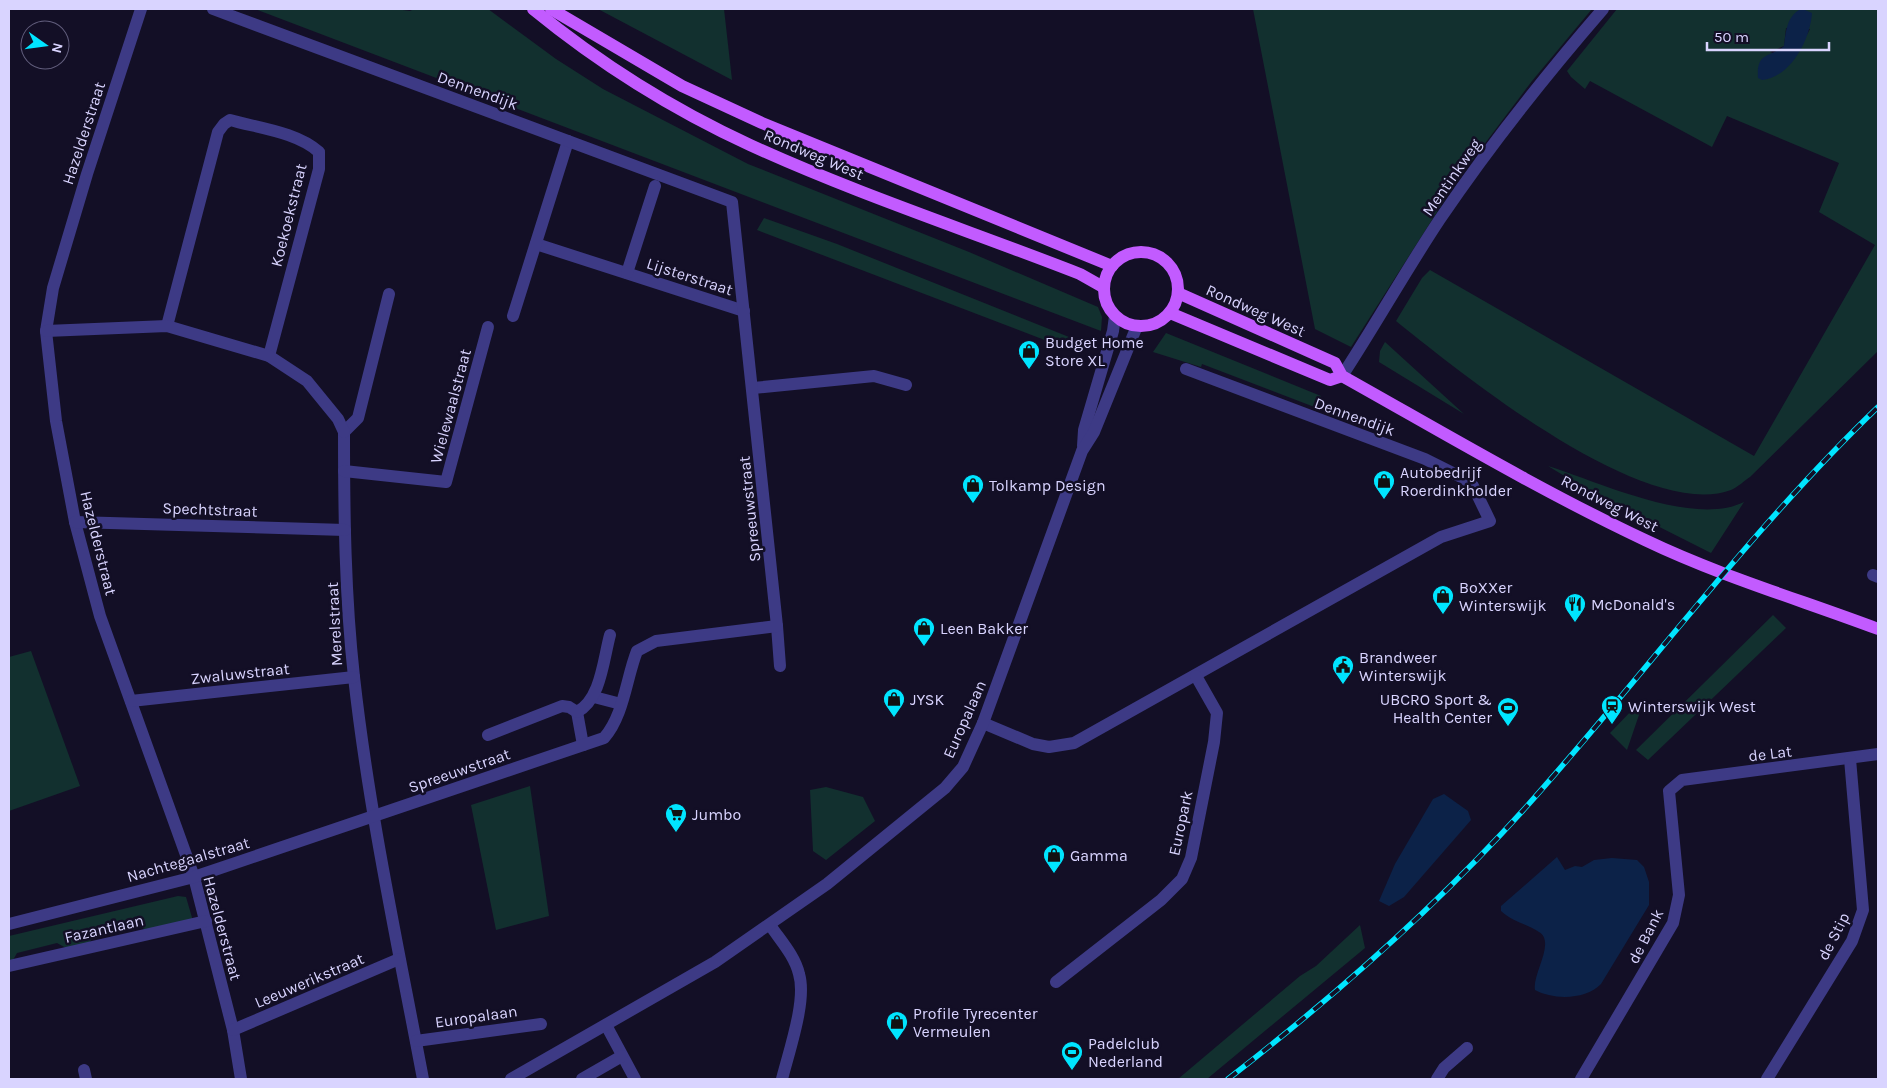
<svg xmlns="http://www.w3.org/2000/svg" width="1887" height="1088" font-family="Karla,sans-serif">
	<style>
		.green { fill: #12302f; fill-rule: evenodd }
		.water { fill: #0c2248 }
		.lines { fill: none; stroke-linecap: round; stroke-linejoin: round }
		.minor { stroke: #3d3a85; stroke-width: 12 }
		.tertiary { stroke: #3d3a85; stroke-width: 12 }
		.primary { stroke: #c25bff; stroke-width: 12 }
		.rail-casing { stroke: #00e5ff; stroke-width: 5.5 }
		.rail { stroke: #130f26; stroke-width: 4; stroke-dasharray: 11; stroke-linecap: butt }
		.labels { text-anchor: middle; stroke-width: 5; stroke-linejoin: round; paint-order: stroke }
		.street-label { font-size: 16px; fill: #d9d4ff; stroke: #130f26 }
		.poi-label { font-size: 16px; fill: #d9d4ff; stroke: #130f26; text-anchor: start }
	</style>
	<rect width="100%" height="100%" fill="#130f26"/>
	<!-- green -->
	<g class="green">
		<path d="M255,9H395L410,11L414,9H488L556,59L603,89L748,164L969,252L1098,307L1102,317L1101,331Z"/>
		<path d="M598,9H724L732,80Z"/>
		<path d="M1253,9H1592L1532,81L1458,179L1351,347L1315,329Z"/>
		<path d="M1617,9H1878V351L1750,477C1744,481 1738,487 1731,490C1644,522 1462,374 1396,321L1422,278L1430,270L1754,456L1875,245L1819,212L1839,163L1727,116L1712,147L1590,81L1585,89L1571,77L1567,71ZM1786,28L1810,29L1793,60L1770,52L1784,46Z"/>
		<path d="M764,218L837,244L1069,337L1055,344L757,230Z"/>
		<path d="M1166,333L1321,396L1317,408L1202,364L1201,367L1153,352Z"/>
		<path d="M1385,342L1464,414L1379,362L1380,351Z"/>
		<path d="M1548,466C1599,482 1694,527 1744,502L1711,553L1594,494Z"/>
		<path d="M1773,615L1786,628L1648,760L1636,750Z"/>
		<path d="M31,651L80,786L9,811V657Z"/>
		<path d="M1636,706L1640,712L1627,750L1610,733Z"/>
		<path d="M530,786L549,916L496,930L471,805Z"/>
		<path d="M826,787L863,797L875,821L826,860L813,851L810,790Z"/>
		<path d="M178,896L186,897L193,921L147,931L140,926L95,934L89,943L66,948L57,943L17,953L13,960L9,961V936Z"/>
		<path d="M1360,925L1365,948L1207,1079H1178L1300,976L1316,966Z"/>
	</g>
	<!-- water -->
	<g class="water">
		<path d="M1799,10H1805L1812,13C1810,40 1791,77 1762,80L1758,78C1756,51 1771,58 1784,46C1786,33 1786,18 1799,10Z"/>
		<path d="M1444,794L1468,811L1471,820L1404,897L1389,906L1379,901L1395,864L1433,799Z"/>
		<path d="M1557,857L1565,870L1575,866L1582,867L1594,860L1612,858L1637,860L1644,867L1649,882V905L1601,984C1586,1000 1553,1000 1535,990C1532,974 1556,942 1539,932C1527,924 1513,922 1501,911V906Z"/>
	</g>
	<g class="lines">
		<!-- minor -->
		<g class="minor">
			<path d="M141,9L87,174L53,288L46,331L56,421L75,522L100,616L194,877L233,1030L241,1079"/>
			<path d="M536,244L744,311"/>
			<path d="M627,273L655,186"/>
			<path d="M389,294L358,418L344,432C344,513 345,596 354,677C369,812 398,946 423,1079"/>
			<path d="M513,316L568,141"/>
			<path d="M167,326L218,132L224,124L230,120C258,128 297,132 319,152V169L269,356"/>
			<path d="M46,331L167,326L269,356L307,381L338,419L344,432"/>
			<path d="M1342,376C1376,324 1406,270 1440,219C1490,145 1545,76 1603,9"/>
			<path d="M753,388L874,376L906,385"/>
			<path d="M344,471L446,482L488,327"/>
			<path d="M75,522L345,530"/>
			<path d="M1873,575L1878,577"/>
			<path d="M777,626L780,666"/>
			<path d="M594,697L621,704"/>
			<path d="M131,701L354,677"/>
			<path d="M577,712L583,745"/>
			<path d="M983,723L1033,744L1049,747L1074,743L1441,537L1490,521L1473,486L1465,479L1425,459L1186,369"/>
			<path d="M488,735L562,706L569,707L577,712C601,699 603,661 610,635"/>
			<path d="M9,924L194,877L604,738C624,715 626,679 637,651L656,641L777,626L732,202L213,9"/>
			<path d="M770,925C780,940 795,956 799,974C807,1000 789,1051 782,1079"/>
			<path d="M9,966L206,921"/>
			<path d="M1056,982L1161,900L1182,879L1191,858L1214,742L1217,713L1196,676"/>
			<path d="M606,1025L635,1079"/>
			<path d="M233,1030L399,959"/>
			<path d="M416,1041L541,1024"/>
			<path d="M84,1070L86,1079"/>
			<path d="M582,1079L622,1056"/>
			<path d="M1437,1079L1444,1068L1467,1048"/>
			<path d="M1581,1079L1673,923L1679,895L1669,791L1682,780L1878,754"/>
			<path d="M1767,1079L1852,941L1863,910L1850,759"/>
		</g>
		<!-- tertiary -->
		<g class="tertiary">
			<path d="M1083,446L1084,430L1113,331L1115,316"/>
			<path d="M511,1079L715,962L827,884L945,788L963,767L983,723L1082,451L1094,432L1137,326"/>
		</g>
		<!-- primary -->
		<g class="primary">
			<path d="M533,9C599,63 672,109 750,145C857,194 970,231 1080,274L1103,287"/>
			<path d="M551,9L682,86L762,123L1112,266"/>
			<circle cx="1141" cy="289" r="37"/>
			<path d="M1178,293L1335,363L1342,376C1442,432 1541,491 1645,540C1720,576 1801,600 1878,629"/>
			<path d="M1170,313L1330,380L1342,376"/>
		</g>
		<!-- rail casing -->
		<g class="rail-casing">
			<path id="rail" d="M1228,1079C1335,996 1436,907 1527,806C1645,674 1750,530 1878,407"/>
		</g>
		<!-- rail -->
		<use href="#rail" class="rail"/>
	</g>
	<!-- icons -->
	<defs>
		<g id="shop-pin" transform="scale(1.125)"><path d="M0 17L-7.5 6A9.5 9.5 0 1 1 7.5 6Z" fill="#00e5ff" stroke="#130f26"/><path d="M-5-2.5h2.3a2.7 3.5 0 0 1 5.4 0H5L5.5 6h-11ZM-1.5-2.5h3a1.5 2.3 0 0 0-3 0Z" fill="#111"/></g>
		<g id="restaurant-pin" transform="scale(1.125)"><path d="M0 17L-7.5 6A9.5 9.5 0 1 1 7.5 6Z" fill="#00e5ff" stroke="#130f26"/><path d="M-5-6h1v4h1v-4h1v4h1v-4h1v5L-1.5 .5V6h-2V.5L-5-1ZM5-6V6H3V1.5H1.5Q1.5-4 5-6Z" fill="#111"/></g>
		<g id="civic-pin" transform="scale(1.125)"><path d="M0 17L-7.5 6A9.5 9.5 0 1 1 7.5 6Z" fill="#00e5ff" stroke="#130f26"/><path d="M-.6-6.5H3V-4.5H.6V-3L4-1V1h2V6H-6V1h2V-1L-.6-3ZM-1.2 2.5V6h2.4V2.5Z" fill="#111"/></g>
		<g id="station-pin" transform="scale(1.125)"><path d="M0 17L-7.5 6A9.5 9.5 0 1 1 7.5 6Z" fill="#00e5ff" stroke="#130f26"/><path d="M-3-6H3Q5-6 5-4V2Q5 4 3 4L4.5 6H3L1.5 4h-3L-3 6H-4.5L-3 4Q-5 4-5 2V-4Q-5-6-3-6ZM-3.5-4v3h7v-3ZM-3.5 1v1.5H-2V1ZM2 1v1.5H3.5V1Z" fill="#111"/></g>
		<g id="stadium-pin" transform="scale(1.125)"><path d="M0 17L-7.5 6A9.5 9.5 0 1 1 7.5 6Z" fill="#00e5ff" stroke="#130f26"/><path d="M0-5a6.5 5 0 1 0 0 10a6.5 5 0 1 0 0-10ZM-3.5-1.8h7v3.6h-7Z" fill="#111"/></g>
		<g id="supermarket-pin" transform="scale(1.125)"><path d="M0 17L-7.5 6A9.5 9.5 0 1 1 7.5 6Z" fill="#00e5ff" stroke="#130f26"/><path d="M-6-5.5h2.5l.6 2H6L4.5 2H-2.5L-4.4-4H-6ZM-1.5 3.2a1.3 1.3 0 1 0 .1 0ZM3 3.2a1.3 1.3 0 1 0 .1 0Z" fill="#111"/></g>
	</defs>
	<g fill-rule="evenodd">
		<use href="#shop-pin" x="1029" y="351"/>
		<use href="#shop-pin" x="1384" y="481"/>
		<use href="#shop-pin" x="973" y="485"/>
		<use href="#shop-pin" x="1443" y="596"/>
		<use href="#restaurant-pin" x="1575" y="604"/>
		<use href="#shop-pin" x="924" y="628"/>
		<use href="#civic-pin" x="1343" y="666"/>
		<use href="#shop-pin" x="894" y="699"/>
		<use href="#station-pin" x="1612" y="706"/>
		<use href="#stadium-pin" x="1508" y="708"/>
		<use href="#supermarket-pin" x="676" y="814"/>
		<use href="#shop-pin" x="1054" y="855"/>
		<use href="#shop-pin" x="897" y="1022"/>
		<use href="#stadium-pin" x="1072" y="1052"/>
	</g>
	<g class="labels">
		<!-- street labels -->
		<g class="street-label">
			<text transform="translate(478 90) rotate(20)" y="6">Dennendijk</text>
			<text transform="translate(83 133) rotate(-72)" y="6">Hazelderstraat</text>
			<text transform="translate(814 154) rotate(23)" y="6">Rondweg West</text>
			<text transform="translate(1451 177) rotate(-55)" y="6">Mentinkweg</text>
			<text transform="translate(288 215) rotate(-76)" y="6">Koekoekstraat</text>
			<text transform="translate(690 276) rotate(18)" y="6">Lijsterstraat</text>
			<text transform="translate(1256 310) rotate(24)" y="6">Rondweg West</text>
			<text transform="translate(450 406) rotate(-75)" y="6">Wielewaalstraat</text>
			<text transform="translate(1355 416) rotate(20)" y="6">Dennendijk</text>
			<text transform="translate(1610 503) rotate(27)" y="6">Rondweg West</text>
			<text transform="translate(210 509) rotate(2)" y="6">Spechtstraat</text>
			<text transform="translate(749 509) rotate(-96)" y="6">Spreeuwstraat</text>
			<text transform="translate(99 543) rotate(76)" y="6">Hazelderstraat</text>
			<text transform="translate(334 624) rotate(-93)" y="6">Merelstraat</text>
			<text transform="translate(240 673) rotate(-6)" y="6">Zwaluwstraat</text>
			<text transform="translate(964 719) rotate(-66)" y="6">Europalaan</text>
			<text transform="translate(1770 753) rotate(-7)" y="6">de Lat</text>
			<text transform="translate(459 770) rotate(-19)" y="6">Spreeuwstraat</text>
			<text transform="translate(1180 823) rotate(-78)" y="6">Europark</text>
			<text transform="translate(188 859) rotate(-16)" y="6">Nachtegaalstraat</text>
			<text transform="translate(104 928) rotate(-13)" y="6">Fazantlaan</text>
			<text transform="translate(223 928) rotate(75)" y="6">Hazelderstraat</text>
			<text transform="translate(1645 936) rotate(-63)" y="6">de Bank</text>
			<text transform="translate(1833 936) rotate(-63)" y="6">de Stip</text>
			<text transform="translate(309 980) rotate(-23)" y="6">Leeuwerikstraat</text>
			<text transform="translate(476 1016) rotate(-8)" y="6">Europalaan</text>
		</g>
		<!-- poi labels -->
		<g class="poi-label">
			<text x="1045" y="348">Budget Home<tspan x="1045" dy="18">Store XL</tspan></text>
			<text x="1400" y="478">Autobedrijf<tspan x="1400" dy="18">Roerdinkholder</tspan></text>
			<text x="989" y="491">Tolkamp Design</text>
			<text x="1459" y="593">BoXXer<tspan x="1459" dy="18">Winterswijk</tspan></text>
			<text x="1591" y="610">McDonald's</text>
			<text x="940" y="634">Leen Bakker</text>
			<text x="1359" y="663">Brandweer<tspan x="1359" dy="18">Winterswijk</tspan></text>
			<text x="910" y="705">JYSK</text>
			<text x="1492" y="705" text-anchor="end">UBCRO Sport &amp;<tspan x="1492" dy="18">Health Center</tspan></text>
			<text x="1628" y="712">Winterswijk West</text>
			<text x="692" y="820">Jumbo</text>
			<text x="1070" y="861">Gamma</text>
			<text x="913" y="1019">Profile Tyrecenter<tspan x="913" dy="18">Vermeulen</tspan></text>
			<text x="1088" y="1049">Padelclub<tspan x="1088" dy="18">Nederland</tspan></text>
		</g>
	</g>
	<!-- border -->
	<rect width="1887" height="1088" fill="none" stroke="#d9d4ff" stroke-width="20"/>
	<!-- north arrow -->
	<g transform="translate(45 45) rotate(104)"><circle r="24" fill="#130f26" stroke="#625e7d"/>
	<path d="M0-4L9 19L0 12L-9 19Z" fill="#00e5ff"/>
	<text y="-8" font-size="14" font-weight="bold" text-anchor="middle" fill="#d9d4ff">N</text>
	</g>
	<!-- scale -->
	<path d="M1707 42v8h122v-8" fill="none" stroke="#d9d4ff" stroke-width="2.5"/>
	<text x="1714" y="42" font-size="15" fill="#d9d4ff" stroke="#130f26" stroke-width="4" paint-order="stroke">50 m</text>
</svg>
